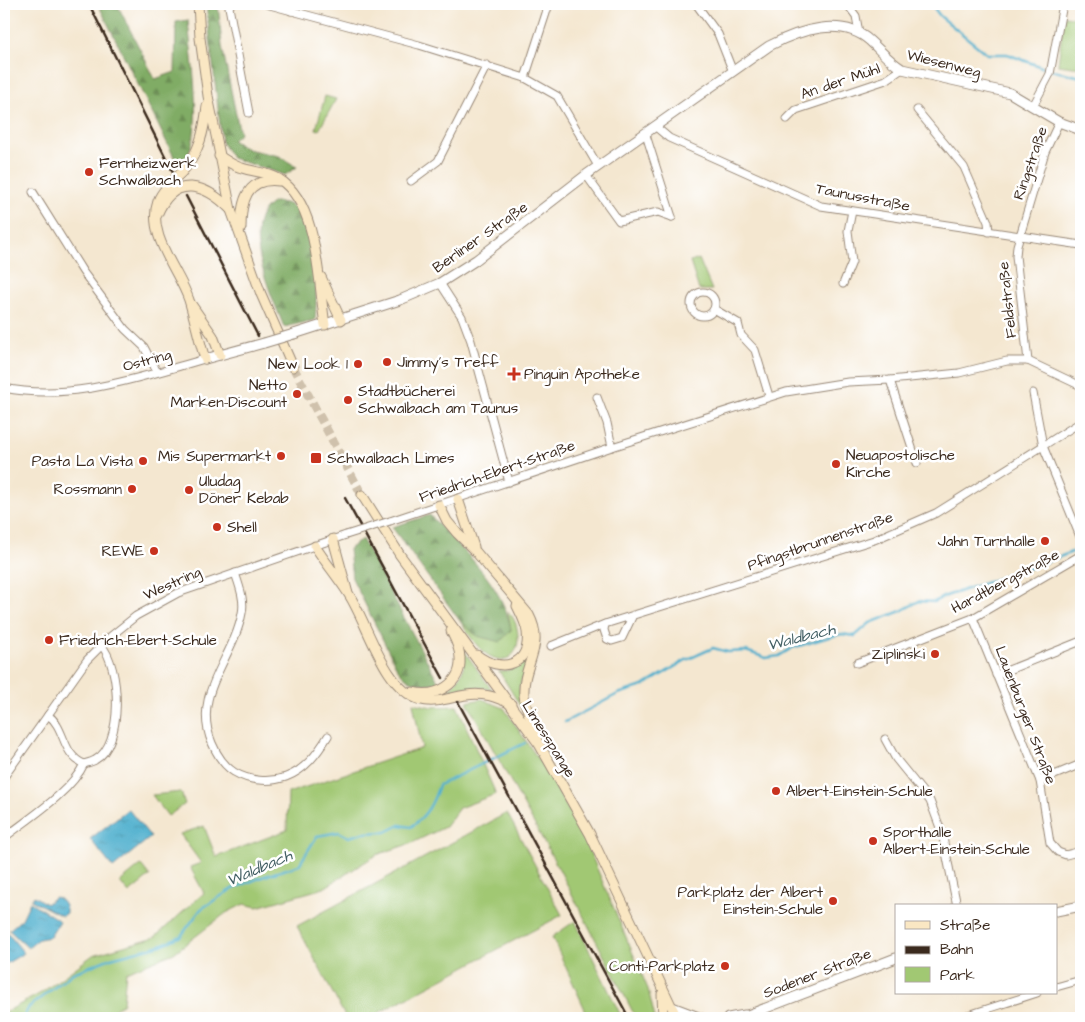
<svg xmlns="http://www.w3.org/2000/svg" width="1085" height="1022" font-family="'Architects Daughter',sans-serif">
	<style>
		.green { fill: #a1c873; stroke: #6e7948 }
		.forest { fill: url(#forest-firs); stroke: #5e6b42 }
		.water { fill: url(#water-ripples); stroke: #446c76 }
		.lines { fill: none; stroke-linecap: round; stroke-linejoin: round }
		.stream { stroke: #4eafcd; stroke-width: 2.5 }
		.secondary-tunnel { stroke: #cfc1ac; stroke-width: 9; stroke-dasharray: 9 4.5; stroke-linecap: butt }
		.minor-casing { stroke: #988877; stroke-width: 9 }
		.tertiary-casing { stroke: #988877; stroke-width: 11 }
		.secondary-casing { stroke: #988877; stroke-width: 11 }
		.minor { stroke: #fff; stroke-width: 7 }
		.tertiary { stroke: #fff; stroke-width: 9 }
		.secondary { stroke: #fae7c3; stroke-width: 9 }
		.rail { stroke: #3b2a1e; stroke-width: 2.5 }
		.minor-bridge-casing { stroke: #988877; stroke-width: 9; stroke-linecap: butt }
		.tertiary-bridge-casing { stroke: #988877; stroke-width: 11; stroke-linecap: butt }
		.minor-bridge { stroke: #fff; stroke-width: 7 }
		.tertiary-bridge { stroke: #fff; stroke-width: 9 }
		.poi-dot { fill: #c8321e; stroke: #fff; stroke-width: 2 }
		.labels { text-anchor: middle; stroke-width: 5; stroke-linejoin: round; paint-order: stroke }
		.street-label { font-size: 15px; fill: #3b2a1e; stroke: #fff }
		.poi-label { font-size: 15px; fill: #3b2a1e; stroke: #fff; text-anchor: start }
		.water-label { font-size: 16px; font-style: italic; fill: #435f64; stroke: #fff }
	</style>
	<defs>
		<pattern id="forest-firs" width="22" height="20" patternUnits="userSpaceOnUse" patternTransform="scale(1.25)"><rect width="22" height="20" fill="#80ac65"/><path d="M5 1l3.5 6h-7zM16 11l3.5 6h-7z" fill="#6a8c53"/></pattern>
		<pattern id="water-ripples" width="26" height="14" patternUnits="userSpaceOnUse" patternTransform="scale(1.25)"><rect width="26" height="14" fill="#4eafcd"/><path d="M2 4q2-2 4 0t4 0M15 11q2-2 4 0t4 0" fill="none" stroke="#428fa6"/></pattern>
	</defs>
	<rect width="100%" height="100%" fill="#fff"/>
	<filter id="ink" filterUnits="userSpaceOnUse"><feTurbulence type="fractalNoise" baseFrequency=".02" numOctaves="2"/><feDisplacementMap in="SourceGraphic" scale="10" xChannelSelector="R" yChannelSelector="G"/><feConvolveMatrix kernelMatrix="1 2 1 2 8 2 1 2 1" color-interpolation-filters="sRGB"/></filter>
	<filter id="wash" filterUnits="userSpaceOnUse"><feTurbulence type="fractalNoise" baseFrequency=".0096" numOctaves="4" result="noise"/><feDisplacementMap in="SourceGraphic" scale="20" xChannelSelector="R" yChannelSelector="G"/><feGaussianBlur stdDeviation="1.12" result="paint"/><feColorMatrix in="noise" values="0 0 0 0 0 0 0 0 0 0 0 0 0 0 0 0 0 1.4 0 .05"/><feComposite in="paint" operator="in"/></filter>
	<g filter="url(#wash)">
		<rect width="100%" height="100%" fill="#f4e7d0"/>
		<!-- green -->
		<g class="green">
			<path d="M1064,16L1081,18V68L1058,65Z"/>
			<path d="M325,96L336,99L319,130L316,129Z"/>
			<path d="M699,259L712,290H699L690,262Z"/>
			<path d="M508,612C524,625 522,668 494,658C479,653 469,634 460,621L477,636L511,630Z"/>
			<path d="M533,645L519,689L522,709L499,671C518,672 523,660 533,645Z"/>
			<path d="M462,648L492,690C477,685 462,688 447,690C462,679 467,667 462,648Z"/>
			<path d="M482,699L504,708L548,774L581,831L648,989L655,1018H636L559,869L467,702Z"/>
			<path d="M413,703L432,707L457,706L496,794L459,808L445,827L412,843L376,855L324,888L257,907L244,904L226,913L174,953L126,972L123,1003L104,1018H4V1013L41,993L93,955L155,937L204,893L190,867L201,863L180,834L204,826L216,857L287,830L288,793L422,748Z"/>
			<path d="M181,792L185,804L168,816L152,795Z"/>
			<path d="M507,813L562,915L369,1018H346L297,926Z"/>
			<path d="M141,865L150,876L129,893L120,882Z"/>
			<path d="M575,921L622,1018H589L552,937Z"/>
		</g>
		<!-- forest -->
		<g class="forest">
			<path d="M98,4H121L118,6L155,79L175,72L176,22L188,20C191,55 202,118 190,150C188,155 182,161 178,165Z"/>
			<path d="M206,4H218L222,46L240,134L232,140L247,149L279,156L297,167L285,175L232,158L222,143Z"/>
			<path d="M274,202C281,202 290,203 296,209C316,230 318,293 315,320L284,327C273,298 236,222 274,202Z"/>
			<path d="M430,515C461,550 503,582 511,630L500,642L477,636L460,621L392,527Z"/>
			<path d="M362,539L439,683C419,685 409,685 397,668L352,578L349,549Z"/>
		</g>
		<!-- water -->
		<g class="water">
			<path d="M128,809L151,837L113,868L90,839Z"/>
			<path d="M34,896L46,904L55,897C61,898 67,906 66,913L62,916L31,900Z"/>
			<path d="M30,902L60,921L50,937L39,939L28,948L9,930L22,919Z"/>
			<path d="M7,932L24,953L4,965V934Z"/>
		</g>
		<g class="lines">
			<!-- stream -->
			<g class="stream">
				<path d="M931,4L940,16L987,54H1007L1047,69L1081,77"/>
				<path d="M565,722L618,694L643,686L686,660L713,648L728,652L746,651L766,658L779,656L792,648L829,637L842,634L855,636L870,623L901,611L919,601L934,602L943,597C986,582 1030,569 1072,552"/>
				<path d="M23,1018L29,1007L73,973L111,958L161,945L181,936L201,909L232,889L262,877L299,865L317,836L339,832L349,837L363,833L386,832L400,825L411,827C427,815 433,803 439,785L525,743"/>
			</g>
		</g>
	</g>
	<g filter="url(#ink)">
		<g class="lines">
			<!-- secondary-tunnel -->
			<path class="secondary-tunnel" d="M293,367L362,495"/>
			<!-- minor casing -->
			<g class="minor-casing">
				<g id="minor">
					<path d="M231,4L229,7L249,113"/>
					<path d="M266,4L419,45L525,78L557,96L598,166"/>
					<path d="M696,4L718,34L733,72"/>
					<path d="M847,4L856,16L859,33"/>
					<path d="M291,11L294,4"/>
					<path d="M525,78L549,4"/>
					<path d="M1033,106L1050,74L1063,4"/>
					<path d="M917,110L964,167L988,222L989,232"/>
					<path d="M787,119L796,110L886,80L902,69"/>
					<path d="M656,127L669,138L821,206L1081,245"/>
					<path d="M646,135L672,217"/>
					<path d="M586,175L619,221L658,212L672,217"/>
					<path d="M411,181L438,161L487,65"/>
					<path d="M33,192L83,272L125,329L144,347L157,372"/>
					<path d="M440,283L462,317L471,341L509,482"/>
					<path d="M843,284L852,262L848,231L852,211"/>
					<circle cx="703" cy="304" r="12"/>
					<path d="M714,309L738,323L741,335L755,350L769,396"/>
					<path d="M1028,361L1016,256L1017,246L1045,152L1059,122"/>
					<path d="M890,380L917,463"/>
					<path d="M4,388C71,402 140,377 205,359"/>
					<path d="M1033,393L1043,446L1081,539"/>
					<path d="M597,397L607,423L612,447"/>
					<path d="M390,521L612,447L786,392L848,382L890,380L959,373L1007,361H1028L1081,386"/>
					<path d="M235,573C239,585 245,600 242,613C234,659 191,693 212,743C217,755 223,765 234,772C249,781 269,783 286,777C305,770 317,754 328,736"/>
					<path d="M633,615L622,638L612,641L607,639L604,630L605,624L874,540L936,513L1081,422"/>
					<path d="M973,618L1040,781L1050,843L1058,852L1066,855L1081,851"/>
					<path d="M551,646L605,624"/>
					<path d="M857,663L973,618L1081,555"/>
					<path d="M996,675L1081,641"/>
					<path d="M48,715C66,728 61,754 84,764C87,763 92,762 95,760C124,745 121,666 101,645"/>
					<path d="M885,739L896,759L930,801L942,833L957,906"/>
					<path d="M4,777L87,660L111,636L136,616L178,593L346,535"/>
					<path d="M1040,781L1081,764"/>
					<path d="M4,838C28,819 71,792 84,764"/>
					<path d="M1056,987L1081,980"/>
					<path d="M959,1018L1037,993"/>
				</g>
			</g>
			<!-- tertiary casing -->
			<g class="tertiary-casing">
				<g id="tertiary">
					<path d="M294,334L400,300L440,283L476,260L586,175L769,46C799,30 842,16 870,41C881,51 889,61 902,69L1010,93L1059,122L1081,130"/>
					<path d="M205,359L264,343"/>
					<path d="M1056,911L1081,906"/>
					<path d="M672,1007L701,1018"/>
					<path d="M728,1018L745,1015"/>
					<path d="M740,1018L896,958"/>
				</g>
			</g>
			<!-- secondary casing -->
			<g class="secondary-casing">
				<g id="secondary">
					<path d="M198,4L200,38L208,96L231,210L261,294L293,367"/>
					<path d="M219,156C226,160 233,166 242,168C254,172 268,172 279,179C319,204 318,282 325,325"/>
					<path d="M157,215C174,173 206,184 231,210"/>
					<path d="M241,228C241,202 246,177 279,181"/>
					<path d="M321,277L341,320"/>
					<path d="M191,304L213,336L220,355"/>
					<path d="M205,359C199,340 195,320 189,300C179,270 146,235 158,201C162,190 174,180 182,172C200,152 204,131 207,106"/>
					<path d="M362,495L400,555L539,744L590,834L677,1018"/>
					<path d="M458,499L474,547"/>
					<path d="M439,505L447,521L457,533L476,552L529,615C546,647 522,664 524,695C525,709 533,724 537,737"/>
					<path d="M333,539L347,590"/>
					<path d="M315,546C325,562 337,576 348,593C368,623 384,690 421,700C436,704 452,697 466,695C483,692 496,697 511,704"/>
					<path d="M477,655C500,673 531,667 527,632C526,623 521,614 517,606"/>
					<path d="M413,692C436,698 462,684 460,658C460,648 455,639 451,631"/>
					<path d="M662,994L663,1018"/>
				</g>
			</g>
			<!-- minor -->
			<use href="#minor" class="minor"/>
			<!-- tertiary -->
			<use href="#tertiary" class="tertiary"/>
			<!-- secondary -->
			<use href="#secondary" class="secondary"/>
			<!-- rail -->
			<g class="rail">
				<path d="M89,4L173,172"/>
				<path d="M186,196L258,336"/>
				<path d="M345,498L443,678"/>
				<path d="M458,702L629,1018"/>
			</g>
			<!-- minor-bridge casing -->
			<g class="minor-bridge-casing">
				<path id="minor-bridge" d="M346,535L390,521"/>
			</g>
			<!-- tertiary-bridge casing -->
			<g class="tertiary-bridge-casing">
				<path id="tertiary-bridge" d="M264,343L294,334"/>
			</g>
			<!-- minor-bridge -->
			<use href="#minor-bridge" class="minor-bridge"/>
			<!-- tertiary-bridge -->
			<use href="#tertiary-bridge" class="tertiary-bridge"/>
		</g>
	</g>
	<!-- markers -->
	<g class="poi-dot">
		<circle cx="89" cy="172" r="5"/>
		<circle cx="387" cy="362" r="5"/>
		<circle cx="358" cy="364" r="5"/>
		<path d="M511.5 366.5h5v5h5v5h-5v5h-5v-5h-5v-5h5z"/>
		<circle cx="297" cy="394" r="5"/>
		<circle cx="348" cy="400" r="5"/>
		<circle cx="281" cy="456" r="5"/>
		<rect x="310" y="452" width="12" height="12" rx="2.5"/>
		<circle cx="143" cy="461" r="5"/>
		<circle cx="836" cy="464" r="5"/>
		<circle cx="132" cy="489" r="5"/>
		<circle cx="189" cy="490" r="5"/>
		<circle cx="217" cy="527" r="5"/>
		<circle cx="1045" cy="541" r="5"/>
		<circle cx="154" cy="551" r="5"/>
		<circle cx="49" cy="640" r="5"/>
		<circle cx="935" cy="654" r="5"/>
		<circle cx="776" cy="791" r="5"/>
		<circle cx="873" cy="841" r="5"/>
		<circle cx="833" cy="901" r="5"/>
		<circle cx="725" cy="966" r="5"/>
	</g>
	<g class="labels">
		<!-- street labels -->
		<g class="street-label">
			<text transform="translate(944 63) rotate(14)" y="5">Wiesenweg</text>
			<text transform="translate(840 81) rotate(-19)" y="5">An der Mühl</text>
			<text transform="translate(1030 163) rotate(-71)" y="5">Ringstraße</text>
			<text transform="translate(863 197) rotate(11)" y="5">Taunusstraße</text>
			<text transform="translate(480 237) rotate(-35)" y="5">Berliner Straße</text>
			<text transform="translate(1007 300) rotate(-96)" y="5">Feldstraße</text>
			<text transform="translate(147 360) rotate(-15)" y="5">Ostring</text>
			<text transform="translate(497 471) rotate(-19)" y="5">Friedrich-Ebert-Straße</text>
			<text transform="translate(820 541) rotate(-19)" y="5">Pfingstbrunnenstraße</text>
			<text transform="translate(1005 581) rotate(-28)" y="5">Hardtbergstraße</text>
			<text transform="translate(172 583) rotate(-24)" y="5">Westring</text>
			<text transform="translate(1026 715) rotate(69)" y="5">Lauenburger Straße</text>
			<text transform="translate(549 739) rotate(58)" y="5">Limesspange</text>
			<text transform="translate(817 973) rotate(-21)" y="5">Sodener Straße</text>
		</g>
		<!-- poi labels -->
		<g class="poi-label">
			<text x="99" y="168">Fernheizwerk<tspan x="99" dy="17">Schwalbach</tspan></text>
			<text x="397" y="367">Jimmy's Treff</text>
			<text x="348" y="369" text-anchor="end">New Look 1</text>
			<text x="524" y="379">Pinguin Apotheke</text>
			<text x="287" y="390" text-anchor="end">Netto<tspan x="287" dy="17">Marken-Discount</tspan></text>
			<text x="358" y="396">Stadtbücherei<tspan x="358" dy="17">Schwalbach am Taunus</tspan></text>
			<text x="846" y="460">Neuapostolische<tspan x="846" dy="17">Kirche</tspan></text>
			<text x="271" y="461" text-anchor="end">Mis Supermarkt</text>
			<text x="327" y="463">Schwalbach Limes</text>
			<text x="133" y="466" text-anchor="end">Pasta La Vista</text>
			<text x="199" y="486">Uludag<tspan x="199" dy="17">Döner Kebab</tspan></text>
			<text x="122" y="494" text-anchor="end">Rossmann</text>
			<text x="227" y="532">Shell</text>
			<text x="1035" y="546" text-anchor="end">Jahn Turnhalle</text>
			<text x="144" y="556" text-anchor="end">REWE</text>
			<text x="59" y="645">Friedrich-Ebert-Schule</text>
			<text x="925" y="659" text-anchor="end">Ziplinski</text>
			<text x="786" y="796">Albert-Einstein-Schule</text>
			<text x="883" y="837">Sporthalle<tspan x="883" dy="17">Albert-Einstein-Schule</tspan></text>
			<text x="823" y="897" text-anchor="end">Parkplatz der Albert<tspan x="823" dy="17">Einstein-Schule</tspan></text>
			<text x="715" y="971" text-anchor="end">Conti-Parkplatz</text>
		</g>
		<!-- water labels -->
		<g class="water-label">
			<text transform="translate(801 636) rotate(-14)" y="6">Waldbach</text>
			<text transform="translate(259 867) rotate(-23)" y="6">Waldbach</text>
		</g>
	</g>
	<!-- margin -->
	<rect width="1085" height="1022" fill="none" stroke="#fff" stroke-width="20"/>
	<!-- legend -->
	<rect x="895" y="904" width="162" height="90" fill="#ffffff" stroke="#b1aaa5"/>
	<rect x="905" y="921" width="25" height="8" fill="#fae7c3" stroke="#b1aaa5"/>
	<text x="940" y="930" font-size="15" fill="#3b2a1e">Straße</text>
	<rect x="905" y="946" width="25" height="8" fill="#3b2a1e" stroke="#b1aaa5"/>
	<text x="940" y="954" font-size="15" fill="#3b2a1e">Bahn</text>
	<rect x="905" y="967" width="25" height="15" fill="#a1c873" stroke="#b1aaa5"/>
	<text x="940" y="980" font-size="15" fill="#3b2a1e">Park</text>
</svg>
